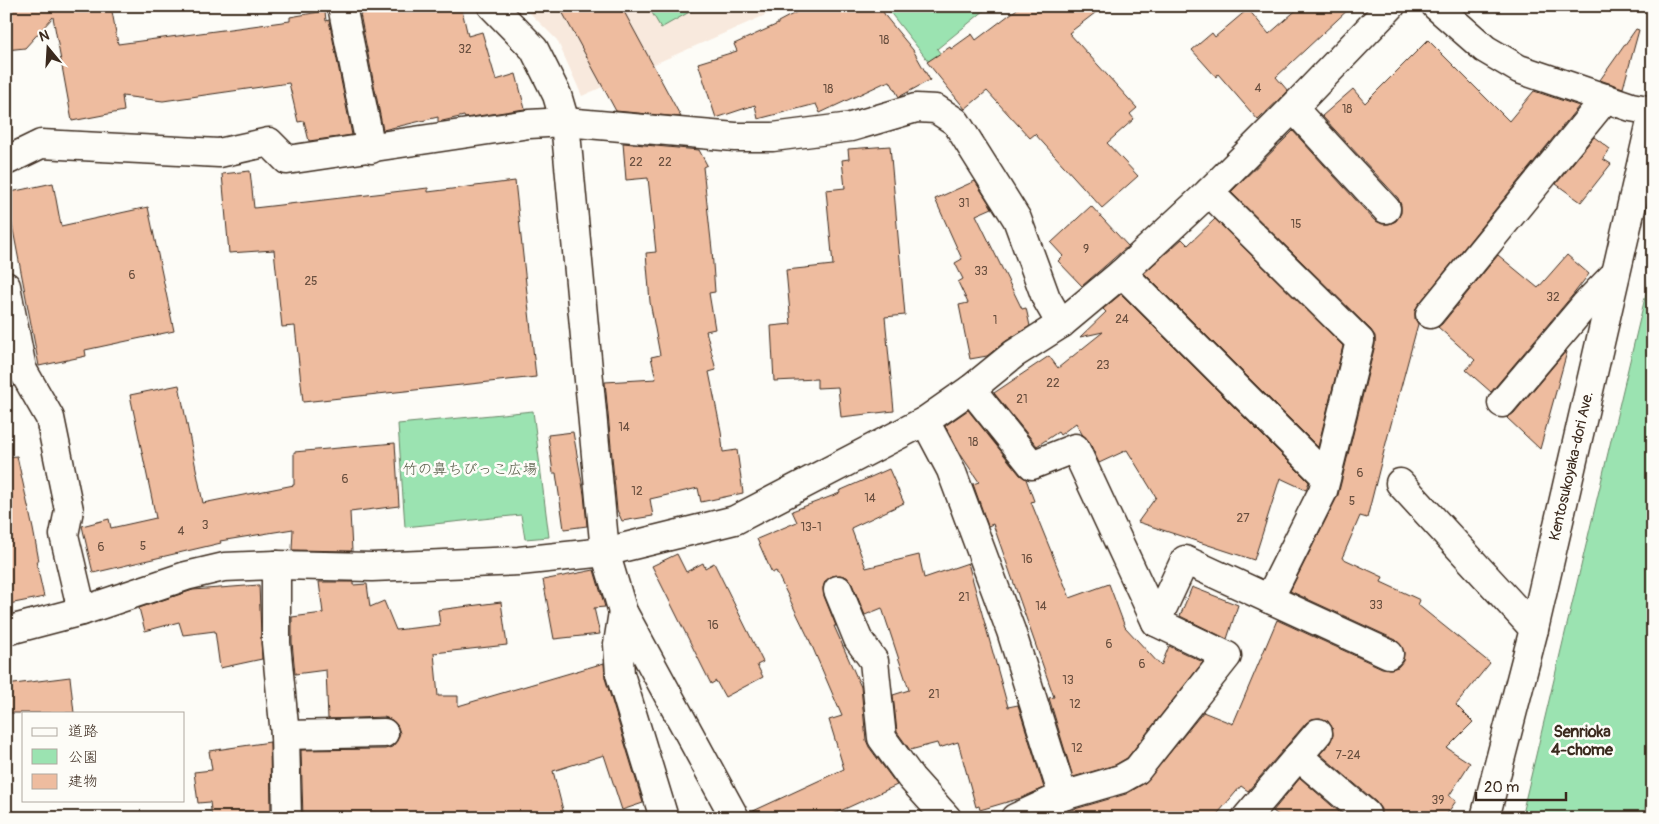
<svg xmlns="http://www.w3.org/2000/svg" width="1659" height="824" font-family="Pangolin,'Klee One',sans-serif">
	<style>
		.built { fill: #f8e9dd }
		.green { fill: #9be3b1; stroke: #6b8668 }
		.building { fill: #eebc9f; stroke: #3b2a1e }
		.lines { fill: none; stroke-linecap: round; stroke-linejoin: round }
		.minor-casing { stroke: #3b2a1e; stroke-width: 31 }
		.tertiary-casing { stroke: #3b2a1e; stroke-width: 31 }
		.minor { stroke: #fdfcf7; stroke-width: 28 }
		.tertiary { stroke: #fdfcf7; stroke-width: 28 }
		.labels { text-anchor: middle; stroke-width: 5; stroke-linejoin: round; paint-order: stroke }
		.number-label { font-size: 12px; fill: #684e3e }
		.street-label { font-size: 15px; fill: #3b2a1e; stroke: #fdfcf7 }
		.park-label { font-size: 15px; fill: #535843; stroke: #fdfcf7 }
		.neighbourhood-label { font-size: 16px; font-weight: bold; fill: #3b2a1e; stroke: #fdfcf7 }
	</style>
	<rect width="100%" height="100%" fill="#fdfcf7"/>
	<filter id="ink" filterUnits="userSpaceOnUse"><feTurbulence type="fractalNoise" baseFrequency=".02" numOctaves="2"/><feDisplacementMap in="SourceGraphic" scale="10" xChannelSelector="R" yChannelSelector="G"/><feConvolveMatrix kernelMatrix="1 2 1 2 8 2 1 2 1" color-interpolation-filters="sRGB"/></filter>
	<g filter="url(#ink)">
		<polygon class="built" points="523,6 786,6 582,96 557,40"/>
		<g class="green">
			<polygon points="648,6 700,6 661,28"/>
			<polygon points="885,6 990,6 937,49 944,58 933,67"/>
			<polygon points="1653,264 1653,736 1644,818 1521,818"/>
			<polygon points="533,411 549,537 525,539 521,515 405,527 398,424"/>
		</g>
		<g class="building">
			<polygon points="6,6 111,6 118,44 290,21 290,17 325,11 326,21 329,20 352,135 309,141 304,121 298,122 289,83 163,101 122,96 124,111 72,121 53,17 25,48 6,50"/>
			<polygon points="371,6 461,6 468,36 482,32 496,80 516,74 525,109 465,118 464,116 438,122 438,117 383,130 360,14 373,11"/>
			<polygon points="559,6 621,6 681,117 616,111"/>
			<polygon points="808,6 880,6 886,17 913,50 930,80 899,97 890,81 884,83 820,113 816,104 758,119 755,105 716,118 698,63 737,51 734,44 778,24 778,22"/>
			<polygon points="1021,6 1104,6 1069,33 1137,108 1130,114 1134,119 1107,143 1138,176 1102,208 1035,134 1030,138 987,91 965,109 927,62 950,47 951,49 972,34 976,40"/>
			<polygon points="1301,6 1352,6 1276,77 1288,91 1258,120 1218,74 1216,77 1192,50 1212,33 1215,37 1248,9 1269,34"/>
			<polygon points="1636,29 1639,30 1623,88 1600,80"/>
			<polygon points="1428,40 1509,121 1534,91 1579,106 1418,305 1415,312 1415,319 1418,324 1387,439 1367,518 1360,516 1342,558 1383,577 1381,582 1420,600 1418,605 1490,663 1456,705 1473,722 1447,748 1470,763 1449,796 1456,801 1444,818 1381,818 1381,809 1376,802 1320,754 1330,743 1333,735 1332,727 1328,721 1320,718 1312,719 1306,723 1248,791 1241,786 1214,818 1057,818 1068,811 1126,794 1145,783 1204,711 1203,712 1233,724 1277,620 1382,668 1391,669 1398,667 1403,661 1404,652 1401,645 1396,640 1290,591 1338,495 1375,345 1375,336 1371,330 1231,192 1293,131 1374,220 1382,224 1389,224 1396,221 1401,213 1401,205 1398,198 1322,116 1353,89 1365,103"/>
			<polygon points="1594,137 1610,149 1603,159 1611,164 1581,202 1556,184"/>
			<polygon points="623,143 699,150 707,165 703,167 712,250 715,292 709,293 715,329 706,331 716,370 709,372 721,431 723,452 737,450 743,493 701,502 698,488 650,499 653,516 622,521 617,510 605,382 656,379 651,357 660,355 650,302 646,253 656,252 648,178 626,180"/>
			<polygon points="890,146 905,315 885,317 894,411 841,417 838,387 817,388 817,379 774,381 771,326 791,324 786,270 833,265 826,190 845,188 842,160 849,159 848,149"/>
			<polygon points="250,171 254,208 428,188 428,192 515,181 536,377 303,402 295,326 282,327 274,250 229,253 222,174"/>
			<polygon points="975,181 992,208 976,215 1022,309 1026,308 1030,326 1006,341 987,356 970,359 959,305 968,303 958,282 963,279 955,263 962,259 935,199"/>
			<polygon points="53,183 61,226 148,207 174,331 85,350 86,356 39,366 6,193"/>
			<polygon points="1091,206 1128,246 1082,286 1058,261 1063,256 1051,243"/>
			<polygon points="1215,219 1343,346 1318,447 1144,273 1182,239 1188,245"/>
			<polygon points="1498,255 1538,288 1567,255 1589,274 1572,296 1491,392 1466,370 1475,360 1438,327 1442,324"/>
			<polygon points="1121,294 1309,482 1306,490 1280,478 1254,560 1138,522 1156,497 1127,450 1099,463 1089,441 1082,434 1076,423 1060,435 1058,432 1037,446 994,393 1049,356 1058,368 1103,332 1080,337 1106,312 1103,309"/>
			<polygon points="1566,351 1567,352 1540,449 1507,418 1514,413"/>
			<polygon points="179,385 203,503 294,485 294,452 395,443 399,506 350,512 352,551 292,550 293,529 220,541 221,543 93,573 82,526 109,519 111,528 156,518 130,395"/>
			<polygon points="968,410 1020,475 1026,479 1034,501 1031,502 1070,598 1109,584 1125,627 1161,666 1169,646 1203,662 1127,758 1115,765 1073,777 1049,698 1054,697 993,524 988,526 973,484 979,482 959,452 945,426"/>
			<polygon points="573,432 584,494 587,526 564,529 556,473 553,473 548,435"/>
			<polygon points="17,456 33,529 39,561 36,561 44,597 9,604 6,590 6,457"/>
			<polygon points="889,469 904,503 851,528 866,568 919,555 924,578 968,563 1008,707 1018,705 1044,788 1021,798 980,810 979,806 976,807 958,742 939,748 937,743 910,750 897,732 893,695 909,690 882,608 865,615 852,584 847,577 840,575 832,576 825,581 823,588 824,596 836,626 834,626 861,687 866,740 869,747 897,785 825,818 751,818 749,813 844,769 829,720 842,716 809,639 776,571 772,573 757,539 797,522 792,511 840,493 839,491"/>
			<polygon points="677,554 686,572 703,563 705,568 714,563 763,662 757,665 763,677 725,697 716,681 711,684 652,566"/>
			<polygon points="594,570 605,607 594,608 600,634 554,639 543,580"/>
			<polygon points="319,582 353,582 353,585 367,584 370,607 384,601 396,630 440,625 438,610 501,602 507,645 434,653 438,696 458,696 458,706 604,663 605,678 643,803 622,810 604,755 553,771 565,818 303,818 301,750 385,749 392,747 397,741 400,733 397,725 392,720 384,717 328,719 326,670 295,674 292,642 292,617 323,613"/>
			<polygon points="259,585 262,659 220,668 215,631 183,635 179,622 145,631 139,608 193,590"/>
			<polygon points="1192,587 1238,605 1227,639 1180,616"/>
			<polygon points="70,677 74,713 6,713 6,685"/>
			<polygon points="270,742 271,818 212,818 210,802 198,803 194,772 212,770 209,751"/>
			<polygon points="1300,778 1346,818 1282,818 1273,811"/>
		</g>
		<g class="lines">
			<defs>
				<g id="minor">
					<polyline points="342,6 371,149"/>
					<polyline points="492,6 534,49 557,95 565,122 605,552 623,612 735,818"/>
					<polyline points="1436,6 1485,49 1519,69 1631,107 1653,111"/>
					<polyline points="1293,108 1386,209"/>
					<polyline points="6,161 41,144 219,153 269,142 287,160 529,124 565,122 735,137 773,137 851,127 916,108 936,109 956,122 1017,219 1046,298 1061,324"/>
					<polyline points="1209,192 1360,341 1323,491 1269,599"/>
					<polyline points="1122,273 1326,477"/>
					<polyline points="6,286 22,369 50,418 69,510 64,535 82,611"/>
					<polyline points="1430,314 1606,98"/>
					<polyline points="971,389 1032,465 1075,448 1156,622 1227,656 1137,770 1121,779 1063,796 1015,818"/>
					<polyline points="1502,403 1585,305 1615,274"/>
					<polyline points="925,421 951,470 1011,631 1063,796"/>
					<polyline points="1400,483 1534,629"/>
					<polyline points="276,565 276,643 285,735 287,818"/>
					<polyline points="838,590 858,639 874,661 882,738 911,778 947,818"/>
					<polyline points="623,612 618,644 620,674 664,818"/>
					<polyline points="1156,622 1185,560 1389,654"/>
					<polyline points="6,631 82,611 186,576 224,567 276,565 372,567 519,561 605,552 735,520 925,421 971,389 1014,354 1061,324 1122,273 1209,192 1293,108 1391,6"/>
					<polyline points="285,735 384,733"/>
					<polyline points="1298,756 1366,814"/>
					<polyline points="1246,818 1318,733"/>
				</g>
				<polyline id="tertiary" points="1485,818 1534,629 1653,113"/>
			</defs>
			<use href="#minor" class="minor-casing"/>
			<use href="#tertiary" class="tertiary-casing"/>
			<use href="#minor" class="minor"/>
			<use href="#tertiary" class="tertiary"/>
		</g>
	</g>
	<g class="labels">
		<g class="number-label">
			<text x="884" y="44">18</text>
			<text x="465" y="53">32</text>
			<text x="1258" y="92">4</text>
			<text x="828" y="93">18</text>
			<text x="1347" y="113">18</text>
			<text x="636" y="166">22</text>
			<text x="665" y="166">22</text>
			<text x="964" y="207">31</text>
			<text x="1296" y="228">15</text>
			<text x="1086" y="253">9</text>
			<text x="981" y="275">33</text>
			<text x="132" y="279">6</text>
			<text x="311" y="285">25</text>
			<text x="1553" y="301">32</text>
			<text x="1122" y="323">24</text>
			<text x="995" y="324">1</text>
			<text x="1103" y="369">23</text>
			<text x="1053" y="387">22</text>
			<text x="1022" y="403">21</text>
			<text x="624" y="431">14</text>
			<text x="973" y="446">18</text>
			<text x="1360" y="477">6</text>
			<text x="345" y="483">6</text>
			<text x="637" y="495">12</text>
			<text x="870" y="502">14</text>
			<text x="1352" y="505">5</text>
			<text x="1243" y="522">27</text>
			<text x="205" y="529">3</text>
			<text x="811" y="531">13-1</text>
			<text x="181" y="535">4</text>
			<text x="143" y="550">5</text>
			<text x="101" y="551">6</text>
			<text x="1027" y="563">16</text>
			<text x="964" y="601">21</text>
			<text x="1376" y="609">33</text>
			<text x="1041" y="610">14</text>
			<text x="713" y="629">16</text>
			<text x="1109" y="648">6</text>
			<text x="1142" y="668">6</text>
			<text x="1068" y="684">13</text>
			<text x="934" y="698">21</text>
			<text x="1075" y="708">12</text>
			<text x="1077" y="752">12</text>
			<text x="1348" y="759">7-24</text>
			<text x="1438" y="804">39</text>
		</g>
		<g class="street-label">
			<text transform="translate(1571 466) rotate(-77)" y="5">Kentosukoyaka-dori Ave.</text>
		</g>
		<g class="park-label">
			<text x="470" y="474">竹の鼻ちびっこ広場</text>
		</g>
		<g class="neighbourhood-label">
			<text x="1582" y="737">Senrioka<tspan x="1582" dy="18">4-chome</tspan></text>
		</g>
	</g>
	<rect width="1659" height="824" fill="none" stroke="#fdfcf7" stroke-width="25"/>
	<rect x="12" y="12" width="1634" height="799" fill="none" stroke="#3b2a1e" stroke-width="2" filter="url(#ink)"/>
	<rect x="22" y="712" width="162" height="90" fill="#fdfcf7" stroke="#afa8a0"/>
	<rect x="32" y="728" width="25" height="8" fill="#fdfcf7" stroke="#afa8a0"/>
	<text x="68" y="736" font-size="15" fill="#3b2a1e">道路</text>
	<rect x="32" y="749" width="25" height="15" fill="#9be3b1" stroke="#afa8a0"/>
	<text x="68" y="762" font-size="15" fill="#3b2a1e">公園</text>
	<rect x="32" y="774" width="25" height="15" fill="#eebc9f" stroke="#afa8a0"/>
	<text x="68" y="786" font-size="15" fill="#3b2a1e">建物</text>
	<g transform="translate(48 48) rotate(342)" stroke="#fdfcf7" stroke-width="4" paint-order="stroke">
	<path d="M0-4L9 19L0 12L-9 19Z" fill="#3b2a1e"/>
	<text y="-8" font-size="14" font-weight="bold" text-anchor="middle" fill="#3b2a1e">N</text>
	</g>
	<path d="M1476 792v8h90v-8" fill="none" stroke="#3b2a1e" stroke-width="2.5"/>
	<text x="1484" y="792" font-size="15" fill="#3b2a1e" stroke="#fdfcf7" stroke-width="4" paint-order="stroke">20 m</text>
</svg>
